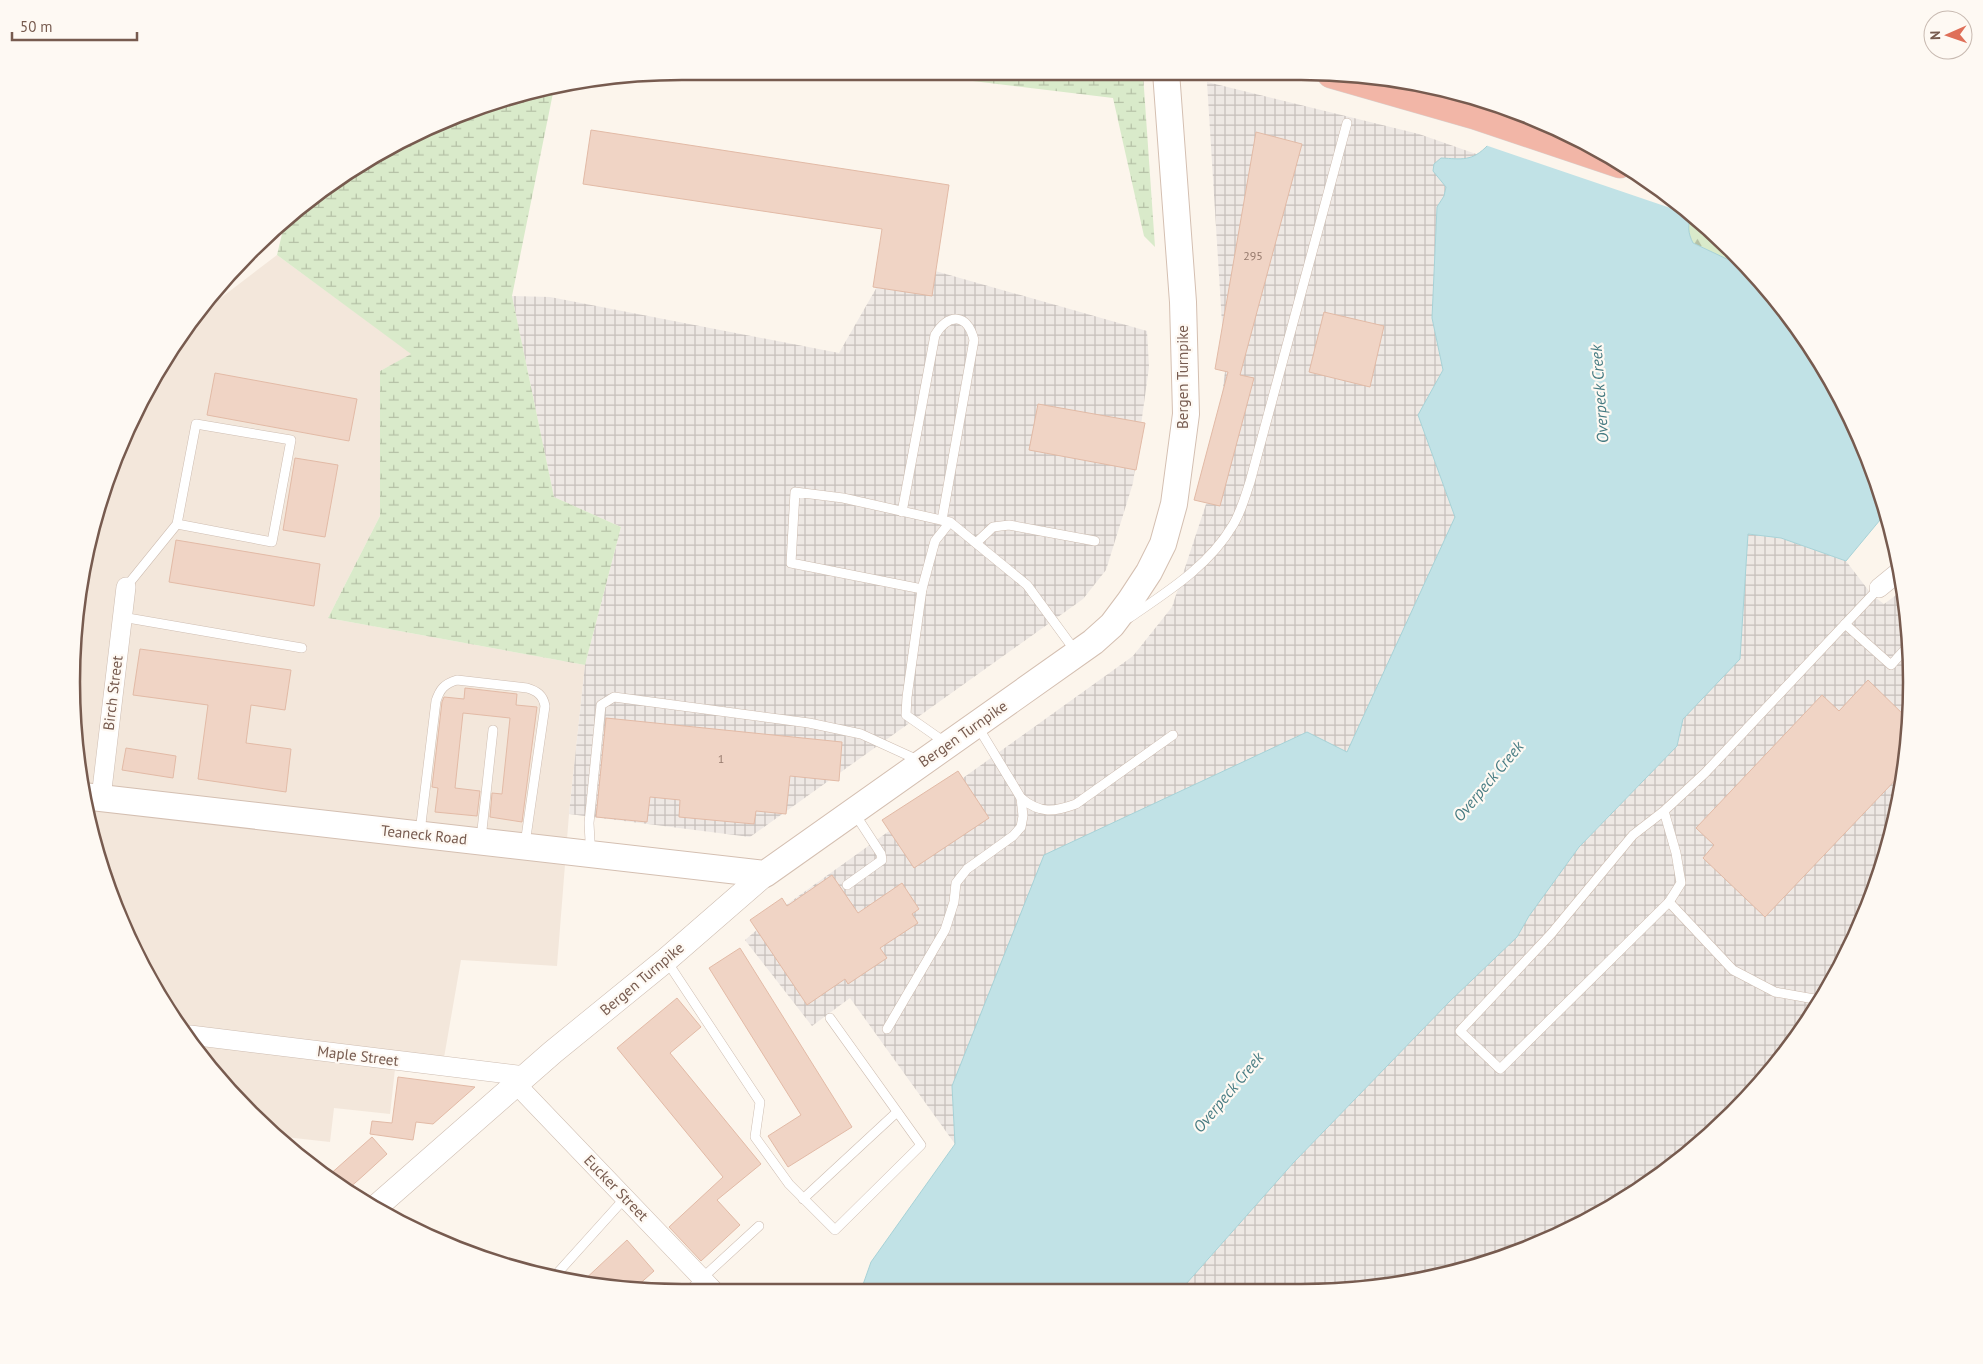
<svg xmlns="http://www.w3.org/2000/svg" width="1983" height="1364" font-family="'PT Sans',sans-serif">
	<style>
		.residential { fill: #f3e7db }
		.industrial { fill: url(#industrial-grid) }
		.forest { fill: url(#forest-firs) }
		.wetland { fill: url(#wetland-marsh) }
		.water { fill: #c1e2e6; stroke: #a7d2d7 }
		.pier { fill: #fcf5ec }
		.building { fill: #f0d4c5; stroke: #e2baa6 }
		.lines { fill: none; stroke-linecap: round; stroke-linejoin: round }
		.service-casing { stroke: #cebdb1; stroke-width: 10 }
		.minor-casing { stroke: #cebdb1; stroke-width: 20 }
		.tertiary-casing { stroke: #cebdb1; stroke-width: 25 }
		.secondary-casing { stroke: #d4bfb1; stroke-width: 28 }
		.motorway-casing { stroke: #d9d1ce; stroke-width: 29 }
		.service { stroke: #fff; stroke-width: 9 }
		.minor { stroke: #fff; stroke-width: 19 }
		.tertiary { stroke: #fff; stroke-width: 24 }
		.secondary { stroke: #fff; stroke-width: 26 }
		.motorway { stroke: #f2b6a7; stroke-width: 28 }
		.labels { text-anchor: middle; stroke-width: 4.5; stroke-linejoin: round; paint-order: stroke }
		.number-label { font-size: 12px; fill: #95796c }
		.street-label { font-size: 15px; fill: #775b4f; stroke: #fef9f3 }
		.water-label { font-size: 16px; font-style: italic; fill: #467b82; stroke: #fef9f3 }
		.rim { fill: none; stroke: #775b4f; stroke-width: 2.5 }
	</style>
	<defs>
		<pattern id="industrial-grid" width="8" height="8" patternUnits="userSpaceOnUse" patternTransform="scale(1.25)"><rect width="8" height="8" fill="#eee8e4"/><path d="M0 4h8M4 0v8" fill="none" stroke="#c6bfbb"/></pattern>
		<pattern id="forest-firs" width="22" height="20" patternUnits="userSpaceOnUse" patternTransform="scale(1.25)"><rect width="22" height="20" fill="#d9eaca"/><path d="M5 1l3.5 6h-7zM16 11l3.5 6h-7z" fill="#b5c1a6"/></pattern>
		<pattern id="wetland-marsh" width="20" height="14" patternUnits="userSpaceOnUse" patternTransform="scale(1.25)"><rect width="20" height="14" fill="#d9eaca"/><path d="M1 5h8M5 5V1M11 12h8M15 12V8" fill="none" stroke="#b5c1a6"/></pattern>
	</defs>
	<rect width="100%" height="100%" fill="#fcf5ec"/>
	<polygon class="residential" points="277,255 412,354 380,371 380,516 328,618 585,665 569,814 557,966 461,960 441,1075 395,1069 390,1114 334,1108 330,1142 276,1136 250,1114 153,987 118,915 83,801 73,642 92,524 93,522 102,518 103,491 118,449 192,320"/>
	<g class="industrial">
		<polygon points="1207,82 1419,134 1479,155 1465,159 1441,158 1446,187 1444,196 1437,207 1432,318 1443,370 1418,415 1455,517 1347,752 952,1086 955,1144 850,998 812,1026 745,940 786,905 1133,656 1172,607 1208,498 1225,372"/>
		<polygon points="893,259 1147,331 1149,367 1133,483 1106,570 1083,599 750,837 569,814 585,665 621,527 554,497 512,296 550,297 839,353"/>
		<polygon points="1748,534 1781,538 1846,561 1872,595 1884,604 1903,590 1912,682 1900,801 1865,915 1809,1021 1733,1114 1641,1190 1535,1246 1420,1281 1301,1293 1178,1293 1294,1162 1450,1001 1517,937 1529,916 1579,847 1677,746 1683,719 1740,659"/>
	</g>
	<path class="forest" d="M1691,216L1696,218L1733,250L1748,269L1693,243C1688,234 1687,226 1691,216Z"/>
	<g class="wetland">
		<polygon points="1135,72 1143,74 1155,247 1144,236 1113,98 915,74"/>
		<polygon points="554,88 512,296 554,497 621,527 585,665 328,618 380,516 380,371 411,354 277,255 285,221 342,174 486,104"/>
		<polygon points="103,491 102,518 93,522"/>
	</g>
	<path class="water" d="M1488,145L1673,197L1692,214C1687,225 1688,233 1693,243L1748,269L1809,342L1865,448L1885,514L1846,561L1781,538L1748,534L1740,659L1683,719L1677,746L1579,847L1529,916L1517,937L1450,1001L1294,1162L1178,1293H860L871,1262L955,1144L952,1086L1044,855L1307,732L1347,752L1455,517L1418,415L1443,370L1432,318L1437,207L1444,196L1446,187L1433,171L1434,164L1441,158C1462,159 1472,162 1488,145Z"/>
	<polygon class="pier" points="1496,109 1571,134 1673,197 1694,216 1485,145"/>
	<g class="building">
		<polygon points="591,130 949,185 932,296 873,287 882,229 583,184"/>
		<polygon points="1256,132 1302,144 1240,375 1254,378 1220,506 1194,500 1228,372 1215,369"/>
		<polygon points="1324,312 1384,326 1370,387 1309,372"/>
		<polygon points="215,373 357,399 349,441 207,415"/>
		<polygon points="1038,404 1145,423 1136,470 1029,450"/>
		<polygon points="295,458 338,465 325,537 283,530"/>
		<polygon points="176,540 320,564 314,606 169,582"/>
		<polygon points="140,649 291,670 285,710 251,705 246,743 291,749 286,792 198,779 208,705 133,695"/>
		<polygon points="1868,680 1908,719 1903,772 1765,917 1703,858 1714,845 1696,828 1822,695 1839,711"/>
		<polygon points="465,688 517,694 516,705 537,707 522,822 490,817 492,793 502,794 510,718 463,713 455,788 480,791 477,816 435,812 438,788 432,787 442,702 444,697 464,699"/>
		<polygon points="606,718 842,742 839,781 790,776 786,814 756,811 754,824 679,817 680,800 650,797 647,822 596,817"/>
		<polygon points="126,748 176,756 173,778 122,770"/>
		<polygon points="958,771 989,818 914,868 882,820"/>
		<polygon points="832,875 858,913 902,883 919,909 912,914 918,923 880,948 887,958 848,984 845,979 807,1005 750,920 782,898 787,906"/>
		<polygon points="740,948 852,1127 788,1167 768,1136 801,1115 709,968"/>
		<polygon points="677,998 701,1027 670,1053 761,1164 717,1200 740,1225 701,1261 669,1227 723,1177 617,1048"/>
		<polygon points="398,1077 475,1087 433,1124 416,1122 413,1140 370,1134 372,1121 392,1123"/>
		<polygon points="372,1137 387,1154 364,1175 347,1190 327,1177"/>
		<polygon points="627,1240 654,1271 635,1288 581,1283"/>
	</g>
	<g class="lines">
		<defs>
			<g id="service">
				<path d="M902,512L935,335C949,313 967,313 974,340L942,520"/>
				<polyline points="950,522 935,541 922,589 791,563 795,492 843,498 950,522 1027,585 1076,652"/>
				<polyline points="976,543 993,527 1009,525 1095,541"/>
				<polyline points="126,587 177,524 196,424 291,440 272,542 177,524"/>
				<polyline points="922,589 907,697 906,715 946,743"/>
				<polyline points="122,617 302,648"/>
				<path d="M1129,618C1167,592 1209,566 1233,525C1241,512 1245,497 1250,482L1347,123"/>
				<polyline points="1845,624 1891,665 1908,646"/>
				<path d="M978,727L1021,798C1040,814 1054,812 1076,804L1173,735"/>
				<polyline points="1664,811 1676,853 1681,883 1669,902 1500,1069 1460,1031 1551,934 1633,835 1664,811 1705,773 1879,588"/>
				<path d="M420,832L436,701C440,689 444,684 457,680L527,688C537,691 543,695 545,706L525,844"/>
				<polyline points="481,839 493,730"/>
				<polyline points="588,853 590,841 589,823 601,705 614,697 809,723 861,734 918,760"/>
				<polyline points="847,885 882,860 881,854 855,814"/>
				<polyline points="1669,902 1733,970 1775,992 1820,1000"/>
				<polyline points="666,960 760,1102 755,1137 789,1184 835,1230 921,1145 830,1018"/>
				<polyline points="887,1029 945,930 954,902 956,883 967,869 1013,836 1021,827 1023,816 1021,798"/>
				<polyline points="803,1199 897,1112"/>
				<polyline points="553,1278 625,1198"/>
				<polyline points="686,1293 759,1226"/>
			</g>
			<g id="minor">
				<polyline points="1879,588 1901,570"/>
				<polyline points="101,798 126,587"/>
				<polyline points="190,1035 525,1076"/>
				<polyline points="516,1084 716,1293"/>
			</g>
			<polyline id="tertiary" points="376,1207 553,1052 666,960 765,874"/>
			<polyline id="secondary" points="83,796 765,874 1093,642 1112,625 1130,601 1149,572 1163,544 1174,504 1186,414 1183,302 1166,72"/>
			<polyline id="motorway" points="1331,74 1474,115 1620,164"/>
		</defs>
		<use href="#service" class="service-casing"/>
		<use href="#minor" class="minor-casing"/>
		<use href="#tertiary" class="tertiary-casing"/>
		<use href="#secondary" class="secondary-casing"/>
		<use href="#motorway" class="motorway-casing"/>
		<use href="#service" class="service"/>
		<use href="#minor" class="minor"/>
		<use href="#tertiary" class="tertiary"/>
		<use href="#secondary" class="secondary"/>
		<use href="#motorway" class="motorway"/>
	</g>
	<g class="labels">
		<g class="number-label">
			<text x="1253" y="260">295</text>
			<text x="721" y="763">1</text>
		</g>
		<g class="street-label">
			<text transform="translate(1183 377) rotate(-90)" y="5">Bergen Turnpike</text>
			<text transform="translate(113 693) rotate(-83)" y="5">Birch Street</text>
			<text transform="translate(963 734) rotate(-35)" y="5">Bergen Turnpike</text>
			<text transform="translate(424 835) rotate(6)" y="5">Teaneck Road</text>
			<text transform="translate(642 979) rotate(-40)" y="5">Bergen Turnpike</text>
			<text transform="translate(358 1056) rotate(7)" y="5">Maple Street</text>
			<text transform="translate(616 1188) rotate(46)" y="5">Eucker Street</text>
		</g>
		<g class="water-label">
			<text transform="translate(1599 394) rotate(-94)" y="6">Overpeck Creek</text>
			<text transform="translate(1488 781) rotate(-50)" y="6">Overpeck Creek</text>
			<text transform="translate(1228 1092) rotate(-50)" y="6">Overpeck Creek</text>
		</g>
	</g>
	<path d="M0 0H1983V1364H0ZM682 80H1301A602 602 0 0 1 1903 682V682A602 602 0 0 1 1301 1284H682A602 602 0 0 1 80 682V682A602 602 0 0 1 682 80Z" fill="#fef9f3" fill-rule="evenodd"/>
	<path class="rim" d="M682 80H1301A602 602 0 0 1 1903 682V682A602 602 0 0 1 1301 1284H682A602 602 0 0 1 80 682V682A602 602 0 0 1 682 80Z"/>
	<g transform="translate(1948 35) rotate(268)"><circle r="24" fill="#fef9f3" stroke="#c8bab1"/>
	<path d="M0-4L9 19L0 12L-9 19Z" fill="#df6f58"/>
	<text y="-8" font-size="14" font-weight="bold" text-anchor="middle" fill="#775b4f">N</text>
	</g>
	<path d="M12 32v8h125v-8" fill="none" stroke="#775b4f" stroke-width="2.5"/>
	<text x="20" y="32" font-size="15" fill="#775b4f" stroke="#fef9f3" stroke-width="4" paint-order="stroke">50 m</text>
</svg>
